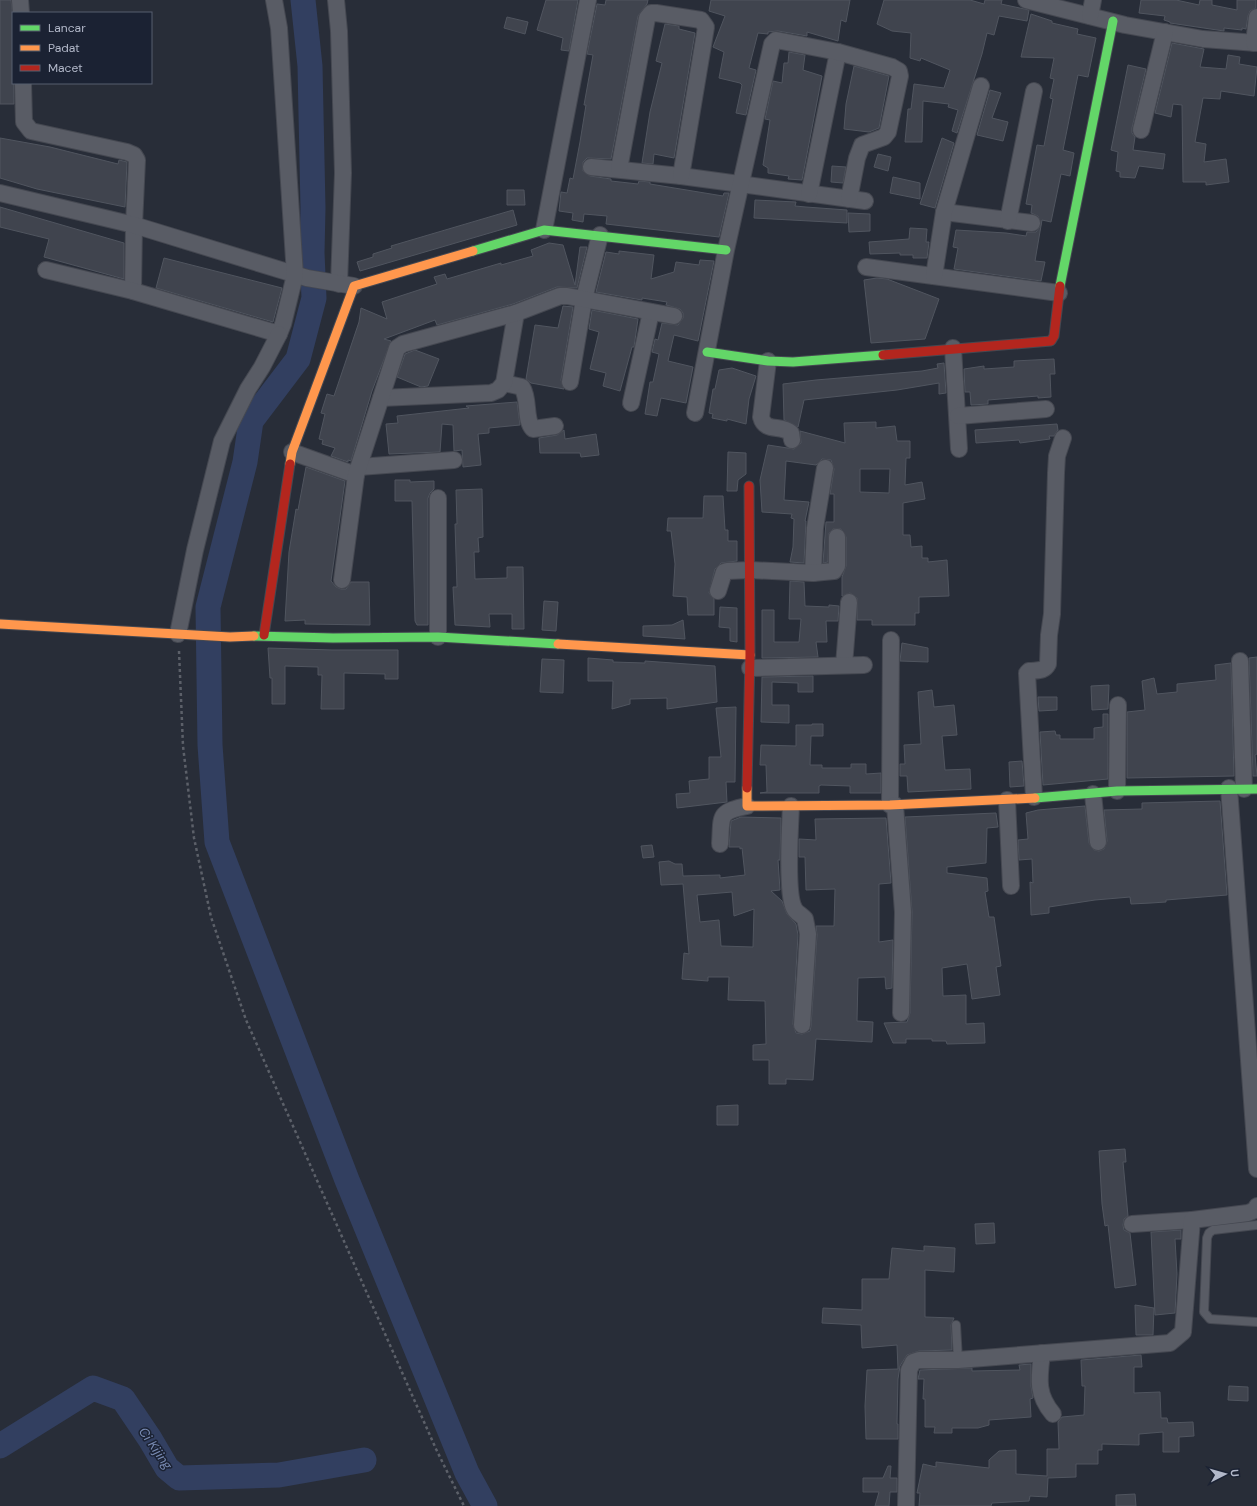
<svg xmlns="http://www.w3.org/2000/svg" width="1257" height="1506" font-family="'DM Sans',sans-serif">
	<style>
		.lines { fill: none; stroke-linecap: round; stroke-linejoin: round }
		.river { stroke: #323f60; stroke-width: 25 }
		.building { fill: #40444e; stroke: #50555f; fill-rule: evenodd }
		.lane-casing { stroke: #454851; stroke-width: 10 }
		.street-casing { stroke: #454851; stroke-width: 18 }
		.fast-casing { stroke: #454851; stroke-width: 11 }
		.slow-casing { stroke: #454851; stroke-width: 11 }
		.jam-casing { stroke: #454851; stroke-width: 11 }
		.path { stroke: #5c6069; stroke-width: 2.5; stroke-dasharray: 3 3; stroke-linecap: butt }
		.lane { stroke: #595c65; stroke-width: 8 }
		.street { stroke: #595c65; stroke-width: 16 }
		.fast { stroke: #63d668; stroke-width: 9 }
		.slow { stroke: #ff974d; stroke-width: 9 }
		.jam { stroke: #b3261e; stroke-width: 9 }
		.labels { text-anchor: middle; stroke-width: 3; stroke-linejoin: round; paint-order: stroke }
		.water-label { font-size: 13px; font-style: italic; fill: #788ab2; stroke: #1b2233 }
	</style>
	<rect width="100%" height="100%" fill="#282d38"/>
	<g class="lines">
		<g class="river">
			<polyline points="303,0 310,66 313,208 312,253 314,298 298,359 251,421 245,462 208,607 210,745 217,842 347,1180 467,1473 485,1506"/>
			<polyline points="0,1446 93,1388 123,1399 150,1439 167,1468 179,1478 279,1475 364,1460"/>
		</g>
	</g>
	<g class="building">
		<polygon points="0,0 11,0 13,18 14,104 0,104"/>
		<polygon points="546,0 578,0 569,51 561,50 563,38 537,30"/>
		<polygon points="606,0 648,0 647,4 638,16 611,159 587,158 583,162 583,171 590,176 611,179 611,181 638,184 639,181 650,182 650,184 723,196 724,193 729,193 719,237 606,224 607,216 584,214 583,222 572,220 573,213 559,211 561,192 567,193 570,178 573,179 580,142 586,105 584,105 593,55 587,54 597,4 605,5"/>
		<polygon points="711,0 850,0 846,22 841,20 838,41 807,32 807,36 778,31 768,32 768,34 758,33 749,68 756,70 746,115 736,113 742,85 740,83 719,78 724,52 713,47 725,16 709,11"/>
		<polygon points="884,0 970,0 984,4 985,0 1002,0 1001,4 1029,10 1027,21 999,16 994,35 987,33 982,54 957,133 952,131 958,110 948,107 949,104 923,101 922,142 905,142 908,109 911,109 914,84 944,88 950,70 921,58 920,61 910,58 911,33 892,31 877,24"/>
		<polygon points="1141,0 1176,0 1199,5 1200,0 1212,0 1212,5 1237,10 1237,0 1256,0 1256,8 1250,11 1248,16 1246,29 1242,28 1242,30 1224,28 1224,31 1170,23 1170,22 1164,20 1165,16 1139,13"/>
		<polygon points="1031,14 1052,21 1052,23 1078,29 1077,34 1096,38 1088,77 1078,75 1063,150 1074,153 1070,176 1061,174 1051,222 1042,220 1035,261 1045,262 1041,281 954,269 958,248 953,247 956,230 1006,233 1026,236 1027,232 1036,232 1041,225 1038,216 1031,213 1032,205 1026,204 1037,145 1044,146 1050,114 1053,99 1050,98 1054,79 1050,78 1054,58 1021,57"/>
		<polygon points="507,17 528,22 525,34 504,28"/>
		<polygon points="665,24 679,26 679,29 695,33 674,158 654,154 653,164 642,163 650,112 662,63 656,61"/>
		<polygon points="1172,43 1204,49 1200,67 1226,69 1228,55 1240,57 1239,64 1257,67 1254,96 1221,91 1220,99 1203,98 1195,142 1206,144 1204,162 1226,159 1229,182 1206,185 1206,182 1183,182 1182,105 1173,104 1171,117 1155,113"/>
		<polygon points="789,52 805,55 803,70 822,76 802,180 788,179 789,176 768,173 768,168 763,165 770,120 765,119 773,81 782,83 784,63 788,63"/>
		<polygon points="1128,65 1146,69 1132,128 1132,133 1135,137 1133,150 1165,154 1163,169 1139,166 1135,178 1120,177 1120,172 1116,171 1118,152 1111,150"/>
		<polygon points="854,66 889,76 879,128 869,132 844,129 846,104"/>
		<polygon points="990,90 1001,93 992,118 1008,122 1003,141 977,135"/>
		<polygon points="0,138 50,147 118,164 119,160 127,162 125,207 37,189 0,178"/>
		<polygon points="942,138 954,143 935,208 920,204"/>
		<polygon points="878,154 891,157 888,171 874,167"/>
		<polygon points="832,166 846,167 843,183 831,182"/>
		<polygon points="893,177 920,183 920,199 890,193"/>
		<polygon points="507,190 524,190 525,205 507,205"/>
		<polygon points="755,200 796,202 795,206 806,207 847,210 847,223 754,218"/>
		<polygon points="0,207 124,243 124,279 44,257 49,239 0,227"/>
		<polygon points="513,210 517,225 360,271 357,262 373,257 373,254 392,248 391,246"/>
		<polygon points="848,213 870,214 870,231 849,232"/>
		<polygon points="910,228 927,229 926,242 929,242 927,258 913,258 913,255 900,255 900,253 870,254 869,242 909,239"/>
		<polygon points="549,243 563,245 575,285 580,247 587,247 577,288 557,287 513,304 437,325 435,320 384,339 391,341 372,391 351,461 348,460 348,462 331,456 335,448 322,444 323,440 319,439 325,414 321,413 327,394 334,396 359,322 361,308 387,319 382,302 437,284 434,277 445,274 447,279 501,263 501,265 533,256 531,250"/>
		<polygon points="619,251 654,255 651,279 674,272 676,262 699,265 700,260 714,261 698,341 674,335 668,361 693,367 686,403 661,398 657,416 645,414 650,382 653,382 659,354 652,352 655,339 658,340 662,323 678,325 683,318 683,313 680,309 666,305 667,302 642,298 642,300 596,292 606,252 619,254"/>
		<polygon points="164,258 282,288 273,322 156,288"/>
		<polygon points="877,278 887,279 939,299 925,339 871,343 864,280"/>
		<polygon points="563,306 573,307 561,380 564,389 531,383 526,379 535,325 558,328"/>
		<polygon points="592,310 638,319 634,347 632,347 620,391 603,386 606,373 590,369 599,332 589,329"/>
		<polygon points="415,350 439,359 428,386 421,387 397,377 405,354"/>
		<polygon points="1054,359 1055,374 1050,374 1051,397 1038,398 1038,396 988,400 988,404 971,405 970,392 965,392 964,369 984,366 984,369 1014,367 1014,361"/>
		<polygon points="944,363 946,393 939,394 939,383 897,390 804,400 798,427 784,420 783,384 816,380 922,371 938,368 937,364"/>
		<polygon points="732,368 756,376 749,399 746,424 727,419 727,421 712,418 713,414 709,413 713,389 715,389 719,370"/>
		<polygon points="517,402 520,425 489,428 489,433 478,434 481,465 463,467 462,450 454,451 453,425 442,424 440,452 389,454 386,424 398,423 397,416 469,408 466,406"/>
		<path d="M876,422V428L895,426L897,441H910V458H906L905,485L922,482L925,499L903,503V535H910L911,547L922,546V558H928V562L947,560L949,596L919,597V613H915V625H872V620H857V598L850,593L842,596V577L846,566V537L841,529H833L829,533L828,562L823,563L826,522H834V494H830L834,469L831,460L822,459L816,465L786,461L784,500L809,502L805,521H806L804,563L790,562L793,547L794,519L791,518L792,514L762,512L760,480L768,445L794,449L801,443L800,431L845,443L844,423ZM860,469H890L889,493L860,492Z"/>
		<polygon points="1057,424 1058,430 1054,436 1049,436 1050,439 1020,443 1019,440 976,443 975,430"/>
		<polygon points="564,430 565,439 596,434 599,455 581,457 580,453 540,453 539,438 557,435"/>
		<polygon points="728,452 746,453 746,474 738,480 737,491 727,491"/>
		<polygon points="306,467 345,481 331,581 336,587 341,589 346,589 351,582 369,582 370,625 305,624 305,620 285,621 289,552 296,509 298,510"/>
		<polygon points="395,480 410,480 410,482 434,481 434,489 430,493 428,498 428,625 417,625 415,621 412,501 395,501"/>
		<polygon points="482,489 483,537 478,538 479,552 474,552 475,579 507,578 507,567 523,567 524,629 512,629 512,614 489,614 490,627 455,625 453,587 457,587 455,524 457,524 456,490"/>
		<polygon points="704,496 723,496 725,530 728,530 728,541 737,541 737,561 721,563 715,569 709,593 714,599 714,615 688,615 687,597 673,596 675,564 671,531 667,531 668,518 703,518"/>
		<polygon points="790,581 804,582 805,606 829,607 829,605 839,606 838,621 826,621 827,642 816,642 818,657 762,658 762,610 774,610 774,642 799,642 801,619 789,619"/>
		<polygon points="544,601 558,602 556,631 542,630"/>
		<polygon points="720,607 737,608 737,642 730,641 730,628 719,627"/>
		<polygon points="683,620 685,639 643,636 643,626 672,625"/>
		<polygon points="902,643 928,648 928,662 900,661"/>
		<polygon points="268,648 332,650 398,650 398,679 385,679 385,674 344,673 344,709 321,709 322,675 318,675 318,667 285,666 285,704 272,704 272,678 270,678"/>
		<polygon points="1257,657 1257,754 1255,755 1257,776 1253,776 1249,658"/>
		<polygon points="588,658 613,660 613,662 645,663 645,661 715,666 717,702 667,709 667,698 630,699 630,704 612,709 613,681 588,681"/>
		<polygon points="542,659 564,660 563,693 540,692"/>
		<polygon points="1231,663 1234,776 1127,778 1127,712 1145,710 1142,681 1154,678 1157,694 1177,692 1177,684 1216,680 1215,665"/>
		<polygon points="813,676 813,692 798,692 798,683 772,682 772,705 789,705 789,723 761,722 762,677"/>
		<polygon points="1109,685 1108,709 1092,710 1091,686"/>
		<polygon points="932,690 934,707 954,705 957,735 942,736 945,770 970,769 971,789 908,792 907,776 900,776 900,764 905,764 904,745 921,744 918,692"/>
		<polygon points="1038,697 1057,697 1057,710 1039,711"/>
		<polygon points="736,707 735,782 726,782 727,802 677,808 676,794 690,793 689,781 709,779 709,757 721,757 716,708"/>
		<polygon points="1103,714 1108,714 1108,779 1043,785 1040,732 1055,731 1056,735 1060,735 1060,739 1094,739 1094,728 1103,727"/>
		<polygon points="812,724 823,724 823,736 811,736 810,765 822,765 822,768 851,768 851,764 866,764 866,774 881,773 881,793 850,793 850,786 821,785 819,786 819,793 760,793 767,792 766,765 760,765 761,745 796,746 796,725 812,725"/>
		<polygon points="1022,761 1024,786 1010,787 1009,762"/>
		<polygon points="1220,801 1227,895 1166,900 1166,902 1151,903 1131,904 1130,897 1095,900 1049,907 1049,913 1031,915 1030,882 1033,883 1032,859 1019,860 1018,840 1028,839 1026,813 1038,810 1085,806 1089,843 1094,850 1099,851 1104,849 1107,841 1104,810 1142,809 1142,803"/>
		<polygon points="996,813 998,827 987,828 986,863 947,867 947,873 987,878 988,891 985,892 989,917 994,917 1001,966 996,967 1000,995 972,999 967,964 942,968 943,996 966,995 966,1024 984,1023 985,1043 947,1044 946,1041 932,1041 932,1039 906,1039 906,1043 893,1043 884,1023 907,1022 910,1013 912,912 905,817"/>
		<path d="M741,817L781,818L780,860H778L780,890L771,891L782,901L787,914L796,924L798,935L793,1024L796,1033L802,1034L810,1031L811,1026L817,935L816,926H834L835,889L806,890L805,857H799V839L816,840L815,819L886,818L891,883L879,884V942L893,940L892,988L886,989L885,977L858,978L857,1021L873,1022L872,1042L816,1039L813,1080L786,1079V1084H769V1060H753V1045L766,1044L765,1001L728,1000L729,977H708V981L682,979L684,953L689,954L683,884L661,885L659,862L669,861L675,864H682L683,876L720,875V878L745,875L742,848L740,849V847H729L731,821ZM732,892L734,916L754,909L753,947L721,946L719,920L700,922L697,895Z"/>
		<polygon points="652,845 654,857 643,858 641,846"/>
		<polygon points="738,1105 738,1125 717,1125 717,1106"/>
		<polygon points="1125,1149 1126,1162 1123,1162 1128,1216 1124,1219 1123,1225 1124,1230 1130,1233 1136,1285 1115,1288 1108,1225 1105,1226 1102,1204 1099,1151"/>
		<polygon points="994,1223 995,1243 976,1244 975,1224"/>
		<polygon points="1181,1230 1181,1239 1175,1239 1177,1274 1175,1313 1155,1315 1151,1232"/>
		<polygon points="924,1246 955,1248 954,1272 925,1270 925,1317 954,1318 951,1325 952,1350 919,1351 907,1355 900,1366 898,1379 897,1424 898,1424 898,1439 866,1439 865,1406 867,1370 898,1369 897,1345 862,1348 861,1325 822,1323 823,1308 862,1310 862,1279 889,1279 892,1248 924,1251"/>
		<polygon points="1135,1305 1154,1308 1153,1335 1136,1335"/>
		<polygon points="1141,1355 1142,1367 1134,1367 1134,1393 1160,1392 1161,1418 1167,1418 1168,1423 1193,1422 1194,1436 1179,1437 1179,1452 1163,1452 1163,1432 1139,1434 1139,1445 1102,1444 1102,1450 1098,1450 1098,1464 1076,1464 1076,1477 1048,1478 1047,1497 1030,1496 1029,1501 992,1503 991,1506 919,1506 920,1493 917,1493 923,1464 936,1467 936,1462 989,1468 989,1460 999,1451 1016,1450 1016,1474 1047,1476 1047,1449 1059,1449 1058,1422 1062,1417 1084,1415 1085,1386 1082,1386 1081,1360"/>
		<polygon points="1031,1364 1031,1386 1033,1398 1030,1399 1031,1417 989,1420 989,1425 978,1428 952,1428 952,1433 934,1433 935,1427 925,1427 925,1399 923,1399 924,1379 918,1379 920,1370 972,1368 972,1371 1020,1370 1019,1365"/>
		<polygon points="1229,1386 1248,1387 1248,1401 1228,1400"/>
		<polygon points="888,1466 891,1466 890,1478 897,1478 897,1492 890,1492 889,1506 875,1506 879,1492 863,1492 863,1478 883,1478"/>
		<polygon points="1135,1494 1136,1506 1116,1506 1116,1495"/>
	</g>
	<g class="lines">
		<defs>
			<g id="lane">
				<polyline points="1257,1225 1213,1230 1209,1233 1207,1238 1204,1312 1210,1319 1257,1322"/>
				<polyline points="956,1325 958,1360"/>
			</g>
			<g id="street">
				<polyline points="20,0 21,13"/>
				<polyline points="336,0 339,31 343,173 339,284"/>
				<polyline points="1026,0 1125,25 1203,39 1257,43"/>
				<polyline points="1090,16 1093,0"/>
				<polyline points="1254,43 1257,17"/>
				<polyline points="23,83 24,122 31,131 127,152 134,155 137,160 134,225 133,291"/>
				<polyline points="1141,130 1165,32"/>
				<polyline points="591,167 681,176 865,201"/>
				<polyline points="619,169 647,18 651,13 656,13 701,20 706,27 681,176"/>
				<polyline points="0,193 134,225 307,278 354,286"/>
				<polyline points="809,194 838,52"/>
				<polyline points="944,212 1032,223"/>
				<polyline points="1008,221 1034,91"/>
				<polyline points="544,230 588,0"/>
				<polyline points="866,267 1059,293"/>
				<polyline points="46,270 133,291 279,334 283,324 295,275 279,28 274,0"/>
				<polyline points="934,276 944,212 981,86"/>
				<polyline points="953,348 959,449"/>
				<path d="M768,361L761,417C765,433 781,424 791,433L792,440"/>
				<polyline points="570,382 584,299 600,235"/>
				<path d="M504,383L522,387C530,400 524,419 533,429L555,426"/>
				<polyline points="381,398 491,393 498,390 504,383 516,313"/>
				<polyline points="631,403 651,312"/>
				<polyline points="695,413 726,250 772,44 776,40 838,52 892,67 899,71 900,76 888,132 884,137 862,145 857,158 849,199"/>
				<polyline points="958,416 1046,409"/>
				<polyline points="292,452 356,475"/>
				<polyline points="359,467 454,460"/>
				<polyline points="813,573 815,528 825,468"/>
				<polyline points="342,580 356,475 397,348 403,344 516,313 560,296 567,296 674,316"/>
				<polyline points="718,591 724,572 727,571 750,570 813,573 834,571 837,566 837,537"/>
				<polyline points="178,634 195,550 222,441 248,389 262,367 279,334"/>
				<polyline points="438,637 438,498"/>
				<polyline points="1240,661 1244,789"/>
				<polyline points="844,665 849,602"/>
				<polyline points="750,668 864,665"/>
				<polyline points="1229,788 1257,1169"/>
				<polyline points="1117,791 1118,705"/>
				<polyline points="1093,794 1098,842"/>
				<path d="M1034,797L1027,673L1029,671C1037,670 1044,672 1048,664L1049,635L1052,614L1056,473L1057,456L1063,438"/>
				<polyline points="1007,800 1011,886"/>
				<polyline points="890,805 891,640"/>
				<polyline points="895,805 903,912 901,1013"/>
				<path d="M791,806C790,826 786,893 794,908C796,913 802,915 805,919L808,934L802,1025"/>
				<path d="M720,844C722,816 717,812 747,806"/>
				<polyline points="1132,1224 1192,1220"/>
				<path d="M1042,1353C1039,1378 1036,1394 1053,1414"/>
				<polyline points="906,1506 909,1370 913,1362 919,1360 958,1360 1170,1343 1183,1332 1192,1220 1248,1213 1255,1210 1257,1206"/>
			</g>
			<g id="fast">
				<polyline points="473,251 544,230 726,250"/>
				<polyline points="1060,286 1113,21"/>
				<polyline points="707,352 768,361 793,362 883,355"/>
				<polyline points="254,636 333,638 438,637 558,644"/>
				<polyline points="1035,798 1117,791 1257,789"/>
			</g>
			<g id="slow">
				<polyline points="290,464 292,452 354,286 473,251"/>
				<polyline points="0,624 230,637 254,636"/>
				<polyline points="558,644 750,655"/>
				<polyline points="747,788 747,806 890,805 1035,798"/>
			</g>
			<g id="jam">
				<polyline points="883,355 1051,341 1054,336 1060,286"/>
				<polyline points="264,635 290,464"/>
				<polyline points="747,788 750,655 749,486"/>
			</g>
		</defs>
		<use href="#lane" class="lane-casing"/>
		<use href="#street" class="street-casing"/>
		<use href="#fast" class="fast-casing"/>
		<use href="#slow" class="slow-casing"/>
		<use href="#jam" class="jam-casing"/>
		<polyline class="path" points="179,651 183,746 194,838 211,917 246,1020 436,1449 464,1506"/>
		<use href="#lane" class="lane"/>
		<use href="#street" class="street"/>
		<use href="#fast" class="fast"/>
		<use href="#slow" class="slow"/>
		<use href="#jam" class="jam"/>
	</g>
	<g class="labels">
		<g class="water-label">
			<text transform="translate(156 1448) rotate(55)" y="5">Ci Kijing</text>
		</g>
	</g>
	<rect x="12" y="12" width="140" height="72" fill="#1b2233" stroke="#575e6f"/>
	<rect x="20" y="25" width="20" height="6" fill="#63d668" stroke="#575e6f"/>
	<text x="48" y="32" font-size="12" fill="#b2b8c9">Lancar</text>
	<rect x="20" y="45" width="20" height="6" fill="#ff974d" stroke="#575e6f"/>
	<text x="48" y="52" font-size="12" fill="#b2b8c9">Padat</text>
	<rect x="20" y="65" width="20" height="6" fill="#b3261e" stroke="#575e6f"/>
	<text x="48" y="72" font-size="12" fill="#b2b8c9">Macet</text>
	<g transform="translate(1225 1474) rotate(84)" stroke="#1b2233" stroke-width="3" paint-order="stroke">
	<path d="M0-3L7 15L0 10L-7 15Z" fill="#b2b8c9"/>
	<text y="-6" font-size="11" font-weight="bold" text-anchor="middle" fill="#b2b8c9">U</text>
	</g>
</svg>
